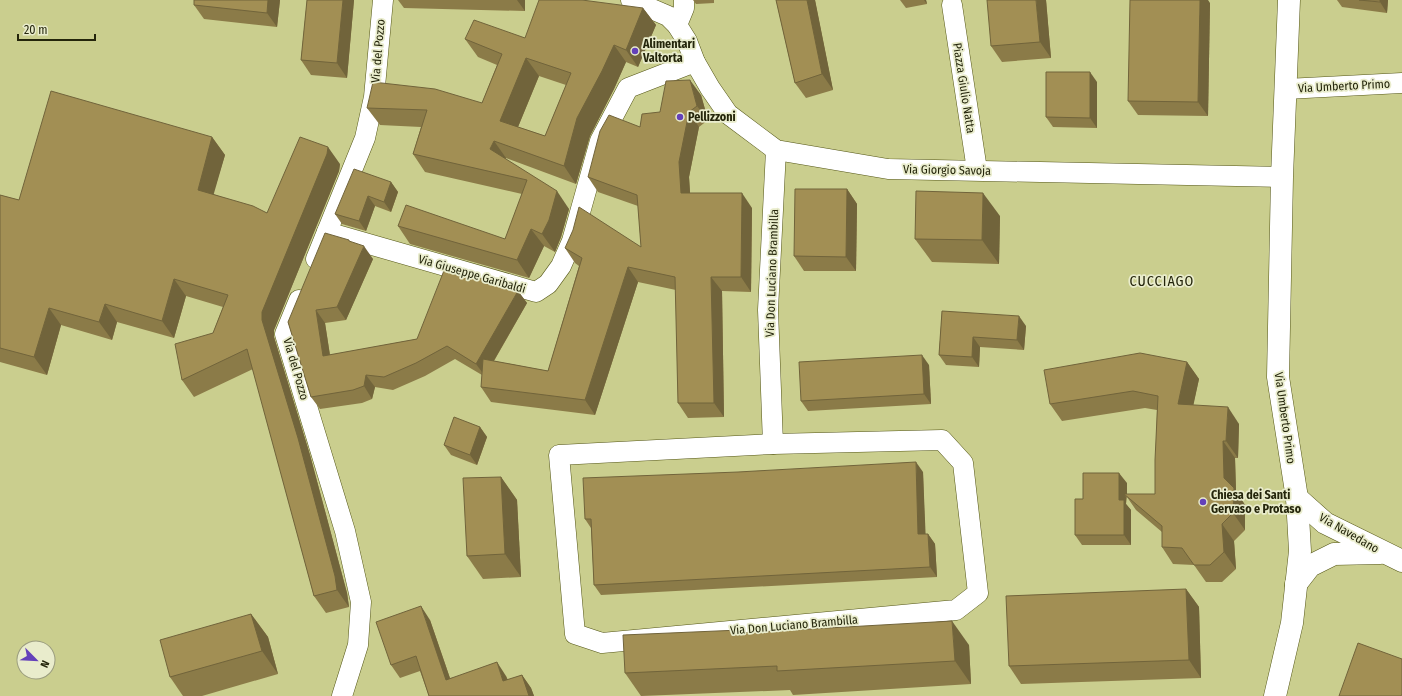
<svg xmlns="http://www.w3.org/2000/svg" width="1402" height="696" font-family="'Fira Sans Condensed',sans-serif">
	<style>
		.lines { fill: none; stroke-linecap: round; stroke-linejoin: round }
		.minor-casing { stroke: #545616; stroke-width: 21 }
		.tertiary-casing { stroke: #545616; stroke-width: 23 }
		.secondary-casing { stroke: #545616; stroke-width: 23 }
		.minor { stroke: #fff; stroke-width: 20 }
		.tertiary { stroke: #fff; stroke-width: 22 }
		.secondary { stroke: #fff; stroke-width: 22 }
		.wall { fill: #8b7b48; fill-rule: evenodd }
		.shaded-wall { fill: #71643b }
		.building { fill: #a28f54; stroke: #71643b; fill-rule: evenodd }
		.poi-dot { fill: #6441ba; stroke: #e9eccc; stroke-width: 1.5 }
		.labels { text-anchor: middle; stroke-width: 3.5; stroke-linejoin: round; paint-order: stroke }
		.poi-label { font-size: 12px; font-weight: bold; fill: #24250b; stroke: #e9eccc; text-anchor: start }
		.street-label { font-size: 12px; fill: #24250b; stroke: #e9eccc }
		.quarter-label { font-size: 14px; letter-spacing: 1px; fill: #24250b; stroke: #e9eccc }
	</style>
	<rect width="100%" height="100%" fill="#cace8e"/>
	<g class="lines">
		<defs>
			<g id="minor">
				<polyline points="631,0 668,16 677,25 687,41 695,62 710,88 728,114 776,150 888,169 1282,177"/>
				<polyline points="952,5 977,170"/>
				<polyline points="677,25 684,8 684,0"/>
				<polyline points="1286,89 1402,83"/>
				<polyline points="327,232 536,292 548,284 561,266 572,241 600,141 628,88 695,62"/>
				<polyline points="316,259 365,138 374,97 383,0"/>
				<polyline points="299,300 285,334 345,531 361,602 358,645 342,696"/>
				<polygon points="942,440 963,463 978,593 956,610 602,643 575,634 559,455 773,444"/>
				<polyline points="773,444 768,310 776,150"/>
			</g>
			<g id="tertiary">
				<polyline points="1297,498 1325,523 1402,561"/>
				<polyline points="1296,584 1310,566 1334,554 1380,553"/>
			</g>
			<polyline id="secondary" points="1275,696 1292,623 1300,551 1297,498 1278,377 1282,177 1289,0"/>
		</defs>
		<use href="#minor" class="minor-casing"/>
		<use href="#tertiary" class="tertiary-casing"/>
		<use href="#secondary" class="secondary-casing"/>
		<use href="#minor" class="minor"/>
		<use href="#tertiary" class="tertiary"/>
		<use href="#secondary" class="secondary"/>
	</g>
	<g class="wall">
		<polygon points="194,0 280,0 277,27 204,19 194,5"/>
		<polygon points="307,0 354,0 347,78 311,75 301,60"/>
		<polygon points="398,0 525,0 525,11 404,8"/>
		<polygon points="693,0 714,0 714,3 696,4"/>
		<polygon points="776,0 815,0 833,90 806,98 795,83"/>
		<polygon points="900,0 926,0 927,4 906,8"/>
		<polygon points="1046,0 1051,58 1002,62 991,46"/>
		<polygon points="1337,0 1388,0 1387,13 1342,7"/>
		<polygon points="1210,3 1208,116 1138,115 1128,101"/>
		<path d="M643,8L656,25L638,67L626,62L614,89L590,136L576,184L506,158V159L569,209L561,237L555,252L544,246L529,278L410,244L398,226L505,239L522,194L425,172L413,154L421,127L380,125L367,108L482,103L497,65L478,57L465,39L525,38ZM539,76L566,85L545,136L518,127Z"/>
		<polygon points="1097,82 1097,128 1053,127 1046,117"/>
		<polygon points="701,95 708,120 699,127 689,177 690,193 752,208 751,292 722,291 724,417 688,418 678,403 676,290 638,282 595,415 491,402 481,387 482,375 455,359 425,376 393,390 375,387 372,399 362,403 320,409 311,397 288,322 350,242 373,259 346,320 325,323 330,355 417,339 518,291 527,303 494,361 548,371 579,266 575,263 565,248 641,247 638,206 598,192 588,177 640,127 660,112"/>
		<polygon points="212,137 225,155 213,194 267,213 340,164 339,171 274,330 274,337 310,455 347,593 349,607 326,613 314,596 253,369 194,397 182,380 213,333 223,307 186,296 174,338 117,322 112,340 61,325 47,375 0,362 0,195 19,200"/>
		<polygon points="391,182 398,192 391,212 375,206 366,231 342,224 335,214"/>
		<polygon points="847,189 857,204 856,271 804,271 794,256"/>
		<polygon points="1000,216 999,264 932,262 915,239"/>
		<polygon points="942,311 1026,326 1024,350 980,347 979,367 946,365 939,355"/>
		<polygon points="1187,362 1199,379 1193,405 1239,424 1238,458 1235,458 1236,491 1245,505 1245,530 1234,541 1236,569 1222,582 1206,582 1194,565 1173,564 1162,547 1162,532 1136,510 1127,497 1126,504 1131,510 1131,545 1082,545 1075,535 1083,499 1127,483 1127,494 1155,494 1157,410 1145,408 1062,421 1050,404"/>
		<polygon points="929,365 931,404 808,411 801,401"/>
		<polygon points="480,427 487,437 477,465 451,455 444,445"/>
		<polygon points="923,472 925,534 928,534 935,544 937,577 601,595 594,585 591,528 585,519"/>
		<polygon points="501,477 517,500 521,577 483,579 467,556"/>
		<polygon points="1186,589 1199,607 1201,678 1021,684 1009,666"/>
		<polygon points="251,614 268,637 278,674 202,696 183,696 170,677"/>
		<polygon points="430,620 450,678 506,676 508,680 522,675 531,688 534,696 429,696 420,671 400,678 391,665"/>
		<polygon points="740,630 742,633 969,645 971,684 793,695 790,690 641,696 625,673"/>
	</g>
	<g class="shaded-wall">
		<polygon points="268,0 280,0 277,27 267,13"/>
		<polygon points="343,0 354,0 347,78 337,63"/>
		<polygon points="517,0 525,0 525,11"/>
		<polygon points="807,0 815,0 833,90 822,74"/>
		<polygon points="924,0 926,0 927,4"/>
		<polygon points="1036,0 1046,0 1051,58 1040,42"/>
		<polygon points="1200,0 1208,0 1210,3 1208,116 1198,102"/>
		<polygon points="1380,0 1388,0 1387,13 1380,2"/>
		<polygon points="643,8 656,25 638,67 626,50"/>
		<polygon points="614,45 626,62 614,89 590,136 576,184 564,166 577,118"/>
		<polygon points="526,58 539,76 513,139 500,121"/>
		<polygon points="1090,72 1097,82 1097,128 1090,118"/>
		<polygon points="690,80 701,95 708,120 697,106"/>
		<polygon points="689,112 699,127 689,177 691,207 681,193 679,162"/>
		<polygon points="212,137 225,155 210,207 198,190"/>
		<polygon points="494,141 506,158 502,166 490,149"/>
		<polygon points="328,147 340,164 339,171 274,330 274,337 310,455 347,593 349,607 337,590 262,320 262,312"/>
		<polygon points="391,182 398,192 391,212 384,202"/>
		<polygon points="847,189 857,204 856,271 846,257"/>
		<polygon points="557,191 569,209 561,237 555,252 542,234"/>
		<polygon points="742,193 752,208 751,292 741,277"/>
		<polygon points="983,193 1000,216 999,264 982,240"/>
		<polygon points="368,196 375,206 366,231 359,221"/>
		<polygon points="531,229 544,246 529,278 517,260"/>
		<polygon points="364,246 373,259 346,320 337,307"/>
		<polygon points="628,267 638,282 595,415 585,400"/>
		<polygon points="711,277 722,291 724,417 714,403"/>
		<polygon points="174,279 186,296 174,338 162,321"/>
		<polygon points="518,291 527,303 485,376 476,364"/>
		<polygon points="105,304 117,322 112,340 99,322"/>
		<polygon points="49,308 61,325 47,375 34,357"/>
		<polygon points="316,310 325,323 332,369 323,356"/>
		<polygon points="1019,316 1026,326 1024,350 1017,340"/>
		<polygon points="973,337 980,347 979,367 972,357"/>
		<polygon points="922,355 929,365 931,404 924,394"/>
		<polygon points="1187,362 1199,379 1190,421 1178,404"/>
		<polygon points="366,375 375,387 372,399 364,386"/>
		<polygon points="1228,407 1239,424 1238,458 1226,441"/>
		<polygon points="480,427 487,437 477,465 470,455"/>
		<polygon points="1223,441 1235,458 1236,491 1245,505 1245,530 1233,513 1224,478"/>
		<polygon points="916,462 923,472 926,544 918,534"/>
		<polygon points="1119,473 1127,483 1127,496 1124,494 1126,497 1126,504 1131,510 1131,545 1124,535 1119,500"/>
		<polygon points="501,477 517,500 521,577 505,554"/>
		<polygon points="1222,524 1234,541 1236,569 1224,552"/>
		<polygon points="928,534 935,544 937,577 930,567"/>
		<polygon points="1186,589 1199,607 1201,678 1189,660"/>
		<polygon points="421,606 430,620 455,693 446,680"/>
		<polygon points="251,614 268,637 278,674 262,651"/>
		<polygon points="952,621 969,645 971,684 955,661"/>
		<polygon points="497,662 506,676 512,694 503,681"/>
		<polygon points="522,675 531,688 534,696 529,696"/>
	</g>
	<g class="building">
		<polygon points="194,0 268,0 267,13 194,5"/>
		<polygon points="307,0 343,0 337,63 301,60"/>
		<path d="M539,0H582L643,8L626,50L614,45L602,71L577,118L564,166L494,141L490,149L557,191L549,220L542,234L531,229L517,260L398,226L406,205L505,239L527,180L413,154L427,110L367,108L373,82L435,89L482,103L502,54L465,39L474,20L525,38ZM526,58L571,73L545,136L500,121Z"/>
		<polygon points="776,0 807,0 822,74 795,83"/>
		<polygon points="987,0 1036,0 1040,42 991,46"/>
		<polygon points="1130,0 1200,0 1198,102 1128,101"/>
		<polygon points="1359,0 1380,0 1380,2"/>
		<polygon points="1046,72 1090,72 1090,118 1046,117"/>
		<polygon points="690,80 697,106 689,112 679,162 681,193 742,193 741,277 711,277 714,403 678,403 675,277 628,267 585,400 481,387 483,359 548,371 582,258 565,248 573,230 579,207 641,247 637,195 588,177 600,131 609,115 640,127 642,114 660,112 666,81"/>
		<polygon points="51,91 212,137 198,190 253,206 267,213 300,137 328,147 327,154 262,312 262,320 298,438 335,576 337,590 314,596 247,349 182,380 175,344 213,333 228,295 174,279 162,321 105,304 99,322 49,308 34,357 0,348 0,195 19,200"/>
		<polygon points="354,169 391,182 384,202 368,196 359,221 335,214"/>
		<polygon points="795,189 847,189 846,257 794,256"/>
		<polygon points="916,191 983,193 982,240 915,239"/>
		<polygon points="325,233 349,240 349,241 364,246 337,307 316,310 323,356 417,339 445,268 512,287 518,291 476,364 447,346 416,363 384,377 366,375 364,386 353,390 311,397 288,322"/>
		<polygon points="942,311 1019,316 1017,340 973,337 972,357 939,355"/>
		<polygon points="1140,353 1187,362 1178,404 1228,407 1226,441 1223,441 1224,478 1234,488 1233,513 1222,524 1224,552 1210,565 1194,565 1182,548 1162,547 1162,526 1124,494 1155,494 1155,460 1158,396 1133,391 1050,404 1044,370"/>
		<polygon points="922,355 924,394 801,401 799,362"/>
		<polygon points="454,417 480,427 470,455 444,445"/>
		<polygon points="916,462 918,534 928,534 930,567 594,585 591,519 585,519 583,478 738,472"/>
		<polygon points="1083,473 1119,473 1119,500 1124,500 1124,535 1075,535 1075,499 1083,499"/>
		<polygon points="501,477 505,554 467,556 463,478"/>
		<polygon points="1186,589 1189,660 1009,666 1006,596"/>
		<polygon points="421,606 446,680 497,662 503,681 522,675 529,696 429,696 416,656 391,665 376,622"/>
		<polygon points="251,614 262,651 170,677 160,640"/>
		<polygon points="952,621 955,661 777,671 777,666 625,673 623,635 740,630 740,633"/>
		<polygon points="1358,643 1402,659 1402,694 1401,696 1339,696"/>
	</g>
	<g class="poi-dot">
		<circle cx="635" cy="51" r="4"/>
		<circle cx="680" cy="117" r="4"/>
		<circle cx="1203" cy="502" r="4"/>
	</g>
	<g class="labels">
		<g class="poi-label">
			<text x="643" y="48">Alimentari<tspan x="643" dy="14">Valtorta</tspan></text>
			<text x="688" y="121">Pellizzoni</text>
			<text x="1211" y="499">Chiesa dei Santi<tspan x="1211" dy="14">Gervaso e Protaso</tspan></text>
		</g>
		<g class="street-label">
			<text transform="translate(378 51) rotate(-85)" y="4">Via del Pozzo</text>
			<text transform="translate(1344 86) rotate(-3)" y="4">Via Umberto Primo</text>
			<text transform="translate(964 88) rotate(81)" y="4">Piazza Giulio Natta</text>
			<text transform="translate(947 170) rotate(1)" y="4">Via Giorgio Savoja</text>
			<text transform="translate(772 273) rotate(-88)" y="4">Via Don Luciano Brambilla</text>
			<text transform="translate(472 274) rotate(16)" y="4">Via Giuseppe Garibaldi</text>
			<text transform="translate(296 369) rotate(74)" y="4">Via del Pozzo</text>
			<text transform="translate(1285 418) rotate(82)" y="4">Via Umberto Primo</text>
			<text transform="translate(1349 533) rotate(30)" y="4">Via Navedano</text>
			<text transform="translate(794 625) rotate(-5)" y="4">Via Don Luciano Brambilla</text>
		</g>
		<g class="quarter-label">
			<text x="1162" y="286">CUCCIAGO</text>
		</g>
	</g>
	<g transform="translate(36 660) rotate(114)"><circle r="19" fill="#e9eccc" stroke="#9a9c7f"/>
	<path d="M0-3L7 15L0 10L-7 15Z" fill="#6441ba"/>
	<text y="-6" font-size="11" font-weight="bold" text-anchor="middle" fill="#24250b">N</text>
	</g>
	<path d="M18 34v6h77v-6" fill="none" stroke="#24250b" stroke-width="2"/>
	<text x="24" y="34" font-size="12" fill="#24250b" stroke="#e9eccc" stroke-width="3" paint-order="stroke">20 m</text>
</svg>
